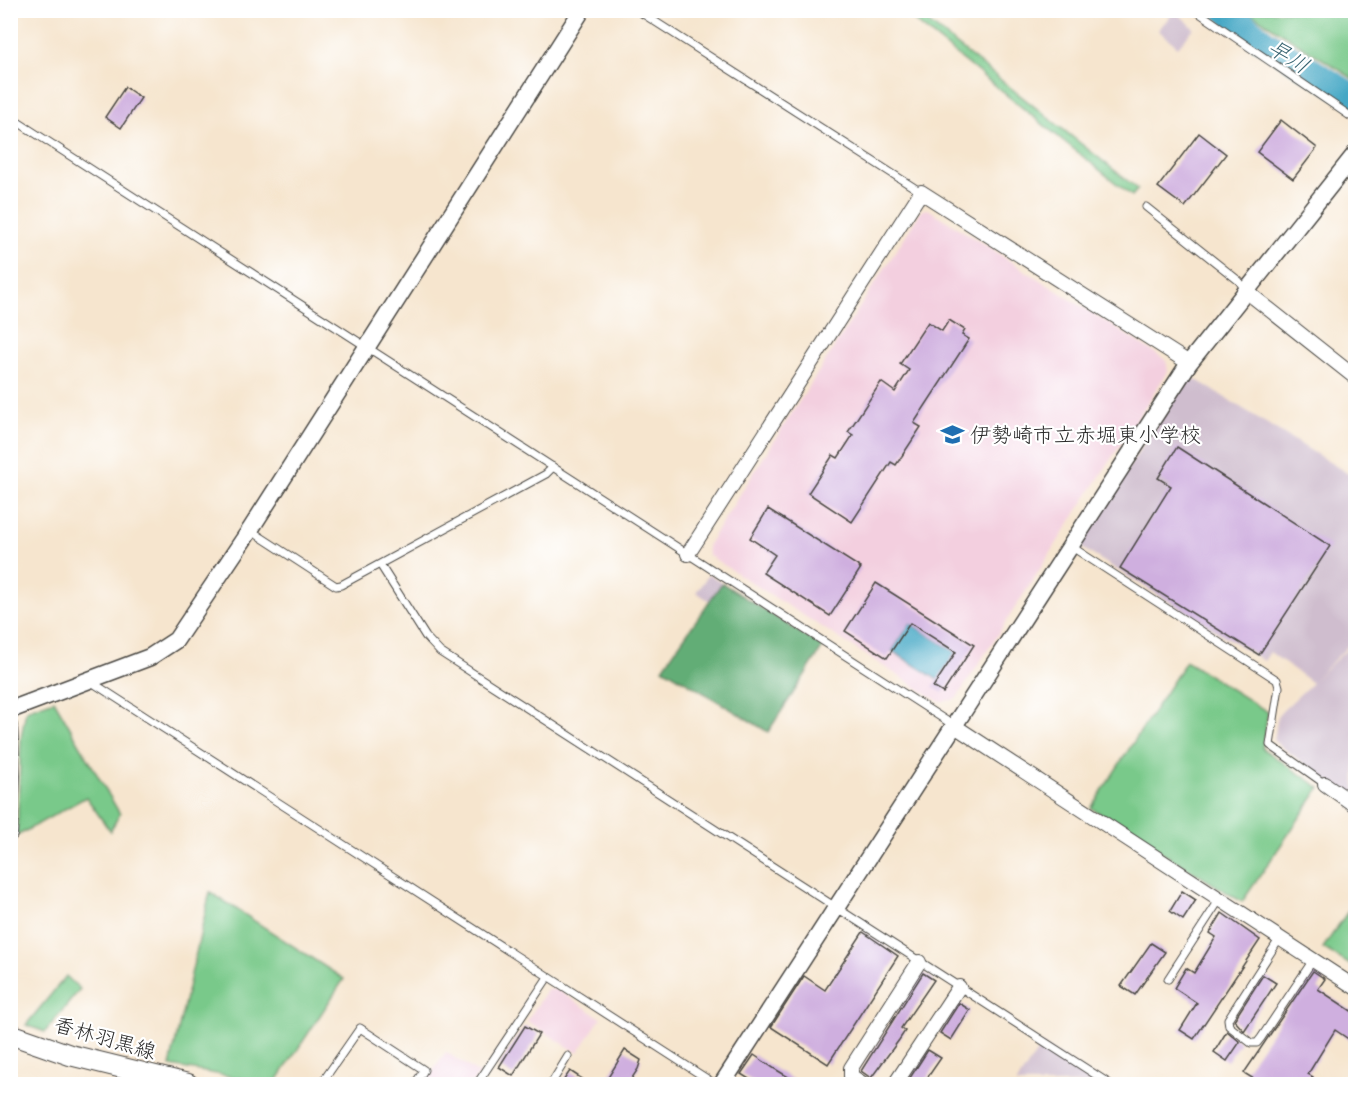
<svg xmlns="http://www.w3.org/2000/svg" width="1366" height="1095" font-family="'Indie Flower','Klee One',sans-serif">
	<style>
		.built { fill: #f3cfdf }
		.industrial { fill: #cfbdce }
		.green { fill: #79c98a; stroke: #527a5a; stroke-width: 1.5 }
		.forest { fill: #62ad76; stroke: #466c50; stroke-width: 1.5 }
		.water { fill: #45a7c5; stroke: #386978; stroke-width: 1.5 }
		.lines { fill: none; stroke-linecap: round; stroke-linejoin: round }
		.river { stroke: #45a7c5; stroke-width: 26 }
		.building { fill: #cfafdf }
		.service-casing { stroke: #494743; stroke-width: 9 }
		.minor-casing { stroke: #494743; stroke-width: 16 }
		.tertiary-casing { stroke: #494743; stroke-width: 19 }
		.secondary-casing { stroke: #494743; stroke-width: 22 }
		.service { stroke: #fff; stroke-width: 7 }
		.minor { stroke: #fff; stroke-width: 14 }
		.tertiary { stroke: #fff; stroke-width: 16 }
		.secondary { stroke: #fff; stroke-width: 20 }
		.labels { text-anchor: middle; stroke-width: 4.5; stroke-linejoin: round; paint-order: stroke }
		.poi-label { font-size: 21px; fill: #2b2b2b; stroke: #fff; text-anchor: start }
		.street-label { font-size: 21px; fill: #2b2b2b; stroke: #fff }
		.water-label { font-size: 22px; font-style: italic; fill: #376370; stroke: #fff }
	</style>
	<rect width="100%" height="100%" fill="#fff"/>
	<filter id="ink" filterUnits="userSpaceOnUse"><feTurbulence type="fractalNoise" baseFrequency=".0167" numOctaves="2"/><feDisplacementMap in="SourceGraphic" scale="12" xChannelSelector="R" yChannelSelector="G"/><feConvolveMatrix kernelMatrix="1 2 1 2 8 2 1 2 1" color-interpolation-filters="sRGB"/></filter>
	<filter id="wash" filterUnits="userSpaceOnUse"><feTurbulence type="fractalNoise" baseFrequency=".008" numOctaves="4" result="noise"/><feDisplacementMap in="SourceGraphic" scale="24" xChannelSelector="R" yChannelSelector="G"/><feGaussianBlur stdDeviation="1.35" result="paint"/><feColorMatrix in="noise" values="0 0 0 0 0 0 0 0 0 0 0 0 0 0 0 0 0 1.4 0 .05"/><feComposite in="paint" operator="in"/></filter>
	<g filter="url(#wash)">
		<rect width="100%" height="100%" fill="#f6e5ce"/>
		<g class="built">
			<polygon points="928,209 1166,360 1168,371 956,699 940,702 708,555 707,546 922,210"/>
			<polygon points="556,989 601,1018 578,1053 527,1021 547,990"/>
			<polygon points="446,1052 479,1074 472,1084 424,1084"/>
		</g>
		<g class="industrial">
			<polygon points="1175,11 1194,28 1178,47 1158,30"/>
			<polygon points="1195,379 1355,478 1355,639 1314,680 1355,642 1355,802 1274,741 1278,715 1312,683 1270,652 1264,661 1082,548 1082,539 1185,381"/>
			<polygon points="709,574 722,583 710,601 696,592"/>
			<polygon points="1042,1044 1104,1084 1016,1084"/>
		</g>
		<g class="green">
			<polygon points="902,11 914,11 1138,189 1132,196"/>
			<polygon points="1247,11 1355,11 1355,80"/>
			<polygon points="1186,661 1268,712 1262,748 1320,788 1242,902 1091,808"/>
			<polygon points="54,700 120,814 110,831 86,797 17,836 21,738 26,710"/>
			<polygon points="210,892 344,979 275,1084 170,1066"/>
			<polygon points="1355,901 1355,968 1323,948"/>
			<polygon points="66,976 80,989 45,1032 26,1025"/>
		</g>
		<polygon class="forest" points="722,583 823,647 768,732 663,668"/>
		<polygon class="water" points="910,623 956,652 938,680 892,651"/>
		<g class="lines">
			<polyline class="river" points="1225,10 1264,41 1356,98"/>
		</g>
		<g id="blocks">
			<g class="building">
				<polygon points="125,87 141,98 121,128 105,117"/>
				<polygon points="1281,120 1317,148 1293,179 1257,152"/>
				<polygon points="1199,133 1226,154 1185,207 1158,187"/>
				<polygon points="949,320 965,330 962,335 969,339 914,423 921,427 896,465 891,462 852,522 808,493 833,455 838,458 853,435 848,432 881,382 895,392 909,370 900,364 928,322 942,331"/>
				<polygon points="1177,447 1330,546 1259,655 1120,568 1171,486 1158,478"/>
				<polygon points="768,509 861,568 830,616 763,573 775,555 750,538"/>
				<polygon points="876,583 974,645 943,693 933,687 956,652 910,623 887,658 845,631"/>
				<polygon points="1182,891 1196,900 1183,920 1170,911"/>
				<polygon points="1222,913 1260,940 1194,1039 1180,1030 1197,1003 1174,988 1186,968 1194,973 1216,937 1210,933"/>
				<polygon points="863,932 898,956 828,1064 771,1027 804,976 825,990"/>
				<polygon points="1151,943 1165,952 1135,995 1121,986"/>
				<polygon points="1313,971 1325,979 1318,989 1356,1014 1356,1044 1335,1030 1308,1074 1313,1077 1308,1084 1262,1084 1244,1073"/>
				<polygon points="923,973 934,980 901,1028 905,1031 899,1040 871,1078 861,1071"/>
				<polygon points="1263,975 1276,983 1244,1031 1234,1020"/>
				<polygon points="959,1003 970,1010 951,1040 940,1033"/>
				<polygon points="525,1026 539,1034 513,1076 499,1067"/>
				<polygon points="1227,1031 1240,1042 1227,1061 1214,1052"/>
				<polygon points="625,1050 641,1060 638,1069 628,1084 604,1084"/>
				<polygon points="928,1050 941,1058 923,1084 906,1084"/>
				<polygon points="754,1055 775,1069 800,1084 757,1084 741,1074"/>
				<polygon points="570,1071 590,1084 561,1084"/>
			</g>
		</g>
	</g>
	<g filter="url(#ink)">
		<use href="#blocks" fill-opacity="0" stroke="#494743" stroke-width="1.5"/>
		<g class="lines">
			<defs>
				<g id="service">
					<polyline points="637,10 921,192"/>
					<polyline points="1195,10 1356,120"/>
					<polyline points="10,117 953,725"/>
					<polyline points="1146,207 1239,281 1246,291"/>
					<polyline points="250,530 336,586 341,585 546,474 553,467"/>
					<polyline points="1072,547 1277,680 1279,687 1270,745 1325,784"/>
					<polyline points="381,566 426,637 440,652 1110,1084"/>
					<polyline points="90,681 715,1084"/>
					<polyline points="1280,938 1228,1019 1229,1026 1251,1043 1257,1043 1261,1038 1313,960"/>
					<polyline points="1168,979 1220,899"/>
					<polyline points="321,1084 360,1028 424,1070 415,1084"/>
					<polyline points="477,1084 548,977"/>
					<polyline points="551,1084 568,1056"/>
				</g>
				<g id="minor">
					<polyline points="1246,291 1356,378"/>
					<polyline points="688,554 921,192 1189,363"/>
					<polyline points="10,725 13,776 10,834"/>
					<polyline points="953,725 1356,988"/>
					<polyline points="1325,784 1356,806"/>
					<polyline points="863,1084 851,1076 851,1068 919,962"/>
					<polyline points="895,1084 959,987"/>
				</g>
				<g id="tertiary">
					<polyline points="10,710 150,657 176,640 250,530 582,10"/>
					<polyline points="722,1084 1189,363 1356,153"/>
				</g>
				<polyline id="secondary" points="10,1034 70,1055 188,1084"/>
			</defs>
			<use href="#service" class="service-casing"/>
			<use href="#minor" class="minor-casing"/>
			<use href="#tertiary" class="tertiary-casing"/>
			<use href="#secondary" class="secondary-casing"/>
			<use href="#service" class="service"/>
			<use href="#minor" class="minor"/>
			<use href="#tertiary" class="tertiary"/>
			<use href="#secondary" class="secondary"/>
		</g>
	</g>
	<defs>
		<symbol id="school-bare" viewBox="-9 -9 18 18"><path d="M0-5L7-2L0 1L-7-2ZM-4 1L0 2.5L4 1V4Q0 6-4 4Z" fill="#1f6fb2" stroke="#fff" stroke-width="2.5" paint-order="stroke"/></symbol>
	</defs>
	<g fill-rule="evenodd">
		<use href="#school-bare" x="936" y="418" width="33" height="33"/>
	</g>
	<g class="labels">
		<g class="poi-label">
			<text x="970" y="442">伊勢崎市立赤堀東小学校</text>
		</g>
		<g class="street-label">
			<text transform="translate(105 1038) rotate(16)" y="7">香林羽黒線</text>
		</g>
		<g class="water-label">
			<text transform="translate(1289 56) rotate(32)" y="8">早川</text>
		</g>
	</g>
	<rect width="1366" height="1095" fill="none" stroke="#fff" stroke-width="36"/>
</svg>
